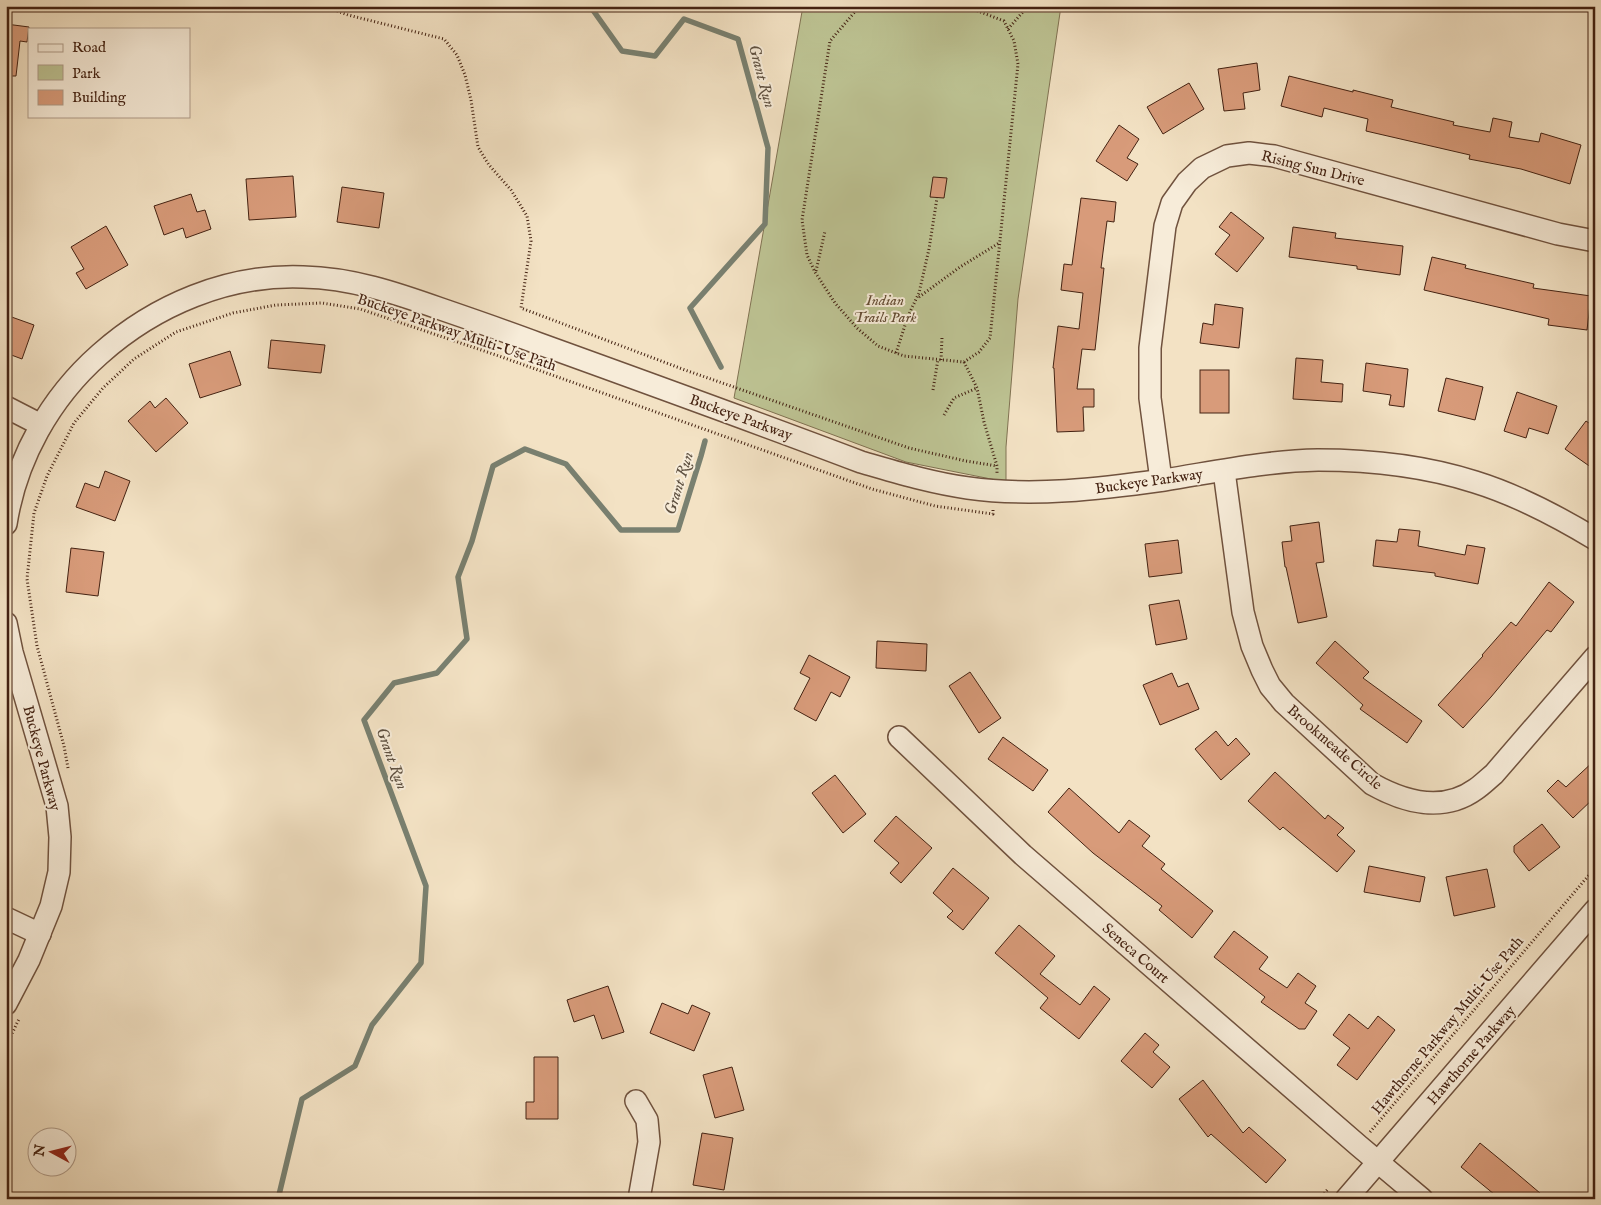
<svg xmlns="http://www.w3.org/2000/svg" width="1601" height="1205" font-family="'IM FELL English',serif">
	<style>
		.green { fill: #bdc393; stroke: #807252 }
		.lines { fill: none; stroke-linecap: round; stroke-linejoin: round }
		.stream { stroke: #798070; stroke-width: 5.5 }
		.building { fill: #d89b7a; stroke: #442212 }
		.minor-casing { stroke: #70523e; stroke-width: 24 }
		.path { stroke: #442212; stroke-width: 3; stroke-dasharray: 1 2.5; stroke-linecap: butt }
		.minor { stroke: #f7ecd9; stroke-width: 21 }
		.labels { text-anchor: middle; stroke-width: 4; stroke-linejoin: round; paint-order: stroke }
		.street-label { font-size: 15px; fill: #442212; stroke: #f7ecd9 }
		.park-label { font-size: 15px; font-style: italic; fill: #624a32; stroke: #f7ecd9 }
		.water-label { font-size: 16px; font-style: italic; fill: #5f5141; stroke: #f7ecd9 }
	</style>
	<rect width="100%" height="100%" fill="#f3e2c4"/>
	<filter id="stains"><feTurbulence type="fractalNoise" baseFrequency=".004" numOctaves="4"/><feColorMatrix values="0 0 0 0 .2 0 0 0 0 .09 0 0 0 0 .02 0 0 0 .5 -.17"/></filter>
	<radialGradient id="worn" r=".72"><stop offset=".6" stop-color="#630" stop-opacity="0"/><stop offset="1" stop-color="#630" stop-opacity=".3"/></radialGradient>
	<polygon class="green" points="803,6 1061,6 1018,299 1006,447 1006,482 906,462 734,398"/>
	<g class="lines">
		<g class="stream">
			<polyline points="590,6 622,51 655,56 684,19 738,39 768,148 765,224 690,308 721,367"/>
			<polyline points="278,1199 302,1099 355,1066 372,1025 421,963 426,886 364,720 394,683 437,673 467,639 458,577 472,541 493,466 525,449 566,464 621,530 678,530 701,456 705,441"/>
		</g>
	</g>
	<g class="building">
		<polygon points="6,24 29,27 27,42 20,41 16,76 6,76"/>
		<polygon points="1257,63 1260,90 1243,93 1245,109 1224,111 1218,69"/>
		<polygon points="1289,76 1353,92 1353,90 1393,100 1391,107 1454,122 1453,125 1490,132 1493,118 1512,122 1509,137 1539,142 1541,133 1581,145 1570,184 1521,169 1469,159 1470,155 1366,131 1368,119 1324,108 1322,117 1281,106"/>
		<polygon points="1189,83 1204,109 1163,134 1147,107"/>
		<polygon points="1119,125 1139,139 1127,158 1138,164 1127,181 1096,161"/>
		<polygon points="293,176 296,217 249,220 246,179"/>
		<polygon points="933,177 947,178 944,198 930,197"/>
		<polygon points="342,187 384,193 379,228 337,222"/>
		<polygon points="191,194 197,212 205,210 211,229 186,238 183,228 164,235 154,206"/>
		<polygon points="1081,198 1116,202 1114,222 1107,221 1101,268 1104,268 1095,350 1082,349 1077,389 1094,389 1094,407 1083,407 1084,431 1057,432 1054,368 1053,368 1058,326 1079,329 1083,293 1061,290 1064,264 1072,265"/>
		<polygon points="1231,212 1264,238 1237,272 1215,254 1230,235 1219,227"/>
		<polygon points="106,226 128,265 86,289 76,273 84,269 71,247"/>
		<polygon points="1293,227 1336,233 1335,238 1403,246 1400,275 1357,269 1357,266 1289,257"/>
		<polygon points="1432,257 1466,265 1465,268 1534,284 1533,288 1591,296 1587,330 1548,325 1549,319 1424,290"/>
		<polygon points="1215,304 1243,308 1239,348 1200,343 1203,323 1213,325"/>
		<polygon points="6,315 34,325 22,359 6,353"/>
		<polygon points="271,340 325,345 321,373 268,368"/>
		<polygon points="230,351 241,385 200,398 189,364"/>
		<polygon points="1296,358 1323,360 1321,382 1343,384 1342,402 1293,399"/>
		<polygon points="1366,363 1408,369 1404,407 1389,405 1391,395 1363,391"/>
		<rect x="1200" y="370" width="29" height="43"/>
		<polygon points="1446,378 1483,387 1475,420 1438,411"/>
		<polygon points="1517,392 1557,406 1548,434 1529,428 1526,438 1504,431"/>
		<polygon points="166,398 188,423 156,452 128,421 150,401 155,408"/>
		<polygon points="1586,421 1595,427 1595,470 1565,449"/>
		<polygon points="105,471 130,481 115,521 76,507 85,483 99,488"/>
		<polygon points="1319,522 1324,562 1316,563 1327,617 1298,623 1286,567 1285,567 1282,542 1292,541 1290,526"/>
		<polygon points="1399,529 1420,531 1418,546 1465,555 1467,545 1485,548 1478,584 1435,576 1435,573 1373,566 1376,540 1397,542"/>
		<polygon points="1178,540 1182,573 1149,577 1145,544"/>
		<polygon points="71,548 104,552 98,596 66,592"/>
		<polygon points="1549,582 1574,602 1551,632 1547,630 1491,697 1463,728 1438,705 1483,656 1482,655 1511,622 1516,626"/>
		<polygon points="1179,600 1187,639 1156,645 1149,605"/>
		<polygon points="877,641 927,644 926,671 876,668"/>
		<polygon points="1335,641 1369,672 1363,678 1422,721 1407,743 1360,709 1363,705 1316,663"/>
		<polygon points="809,655 850,677 840,697 831,692 816,721 794,709 810,678 800,673"/>
		<polygon points="970,672 1001,718 979,733 949,686"/>
		<polygon points="1172,673 1178,687 1188,683 1199,709 1160,725 1143,685"/>
		<polygon points="1216,731 1228,746 1236,738 1250,754 1221,780 1195,749"/>
		<polygon points="1003,737 1048,770 1033,791 988,759"/>
		<polygon points="1595,760 1595,797 1573,818 1547,791 1558,780 1566,787"/>
		<polygon points="1275,772 1325,819 1328,815 1344,828 1337,835 1355,851 1337,872 1283,827 1280,830 1248,801"/>
		<polygon points="835,775 866,814 843,833 812,793"/>
		<polygon points="1069,788 1119,833 1129,820 1150,836 1142,846 1165,864 1161,869 1213,911 1192,938 1159,910 1162,906 1093,853 1048,812"/>
		<polygon points="896,816 932,848 901,883 890,873 899,863 874,841"/>
		<polygon points="1542,824 1560,847 1529,871 1514,852 1514,846"/>
		<polygon points="1369,866 1425,877 1420,902 1364,892"/>
		<polygon points="953,868 989,898 963,930 947,917 953,911 933,893"/>
		<polygon points="1487,869 1495,907 1454,916 1446,877"/>
		<polygon points="1019,925 1055,956 1040,974 1080,1005 1094,986 1110,999 1079,1039 1040,1008 1048,998 995,953"/>
		<polygon points="1234,931 1268,957 1259,969 1287,988 1298,973 1316,986 1305,1003 1317,1011 1305,1029 1299,1029 1261,1002 1265,997 1214,957"/>
		<polygon points="608,986 624,1032 602,1039 594,1015 574,1022 567,1000"/>
		<polygon points="662,1003 688,1014 692,1005 710,1013 694,1051 650,1033"/>
		<polygon points="1349,1014 1368,1029 1378,1016 1395,1030 1357,1080 1337,1065 1350,1048 1333,1035"/>
		<polygon points="1145,1033 1159,1045 1153,1052 1170,1067 1152,1088 1121,1061"/>
		<polygon points="534,1057 558,1057 558,1119 526,1119 526,1102 534,1102"/>
		<polygon points="732,1067 744,1110 715,1118 703,1075"/>
		<polygon points="1203,1080 1243,1133 1249,1127 1286,1160 1266,1183 1211,1134 1208,1137 1179,1099"/>
		<polygon points="702,1133 733,1138 724,1190 693,1185"/>
		<polygon points="1480,1143 1514,1171 1547,1199 1500,1199 1461,1167"/>
	</g>
	<g class="lines">
		<defs>
			<g id="minor">
				<polyline points="6,407 41,425"/>
				<path d="M1224,471L1243,612L1252,646L1262,670L1270,686L1284,703L1372,784C1404,802 1443,813 1476,789C1482,785 1488,779 1494,774L1595,657"/>
				<polyline points="1161,480 1150,398 1150,348 1165,226 1172,203 1187,182 1202,168 1227,156 1249,153 1274,156 1558,234 1595,241"/>
				<path d="M6,524C16,459 50,398 100,354C155,305 228,274 303,277C352,278 396,293 441,309C473,320 505,331 537,343C645,382 753,421 861,462C896,472 931,483 968,488C1033,497 1099,489 1164,480C1215,472 1266,461 1318,460C1370,460 1425,466 1475,482C1517,495 1557,516 1595,539"/>
				<polyline points="6,623 12,652 57,806 60,837 59,872 51,906 29,960 6,1004"/>
				<polyline points="899,737 1023,855 1359,1146 1422,1199"/>
				<polyline points="6,918 40,934"/>
				<polyline points="636,1101 647,1120 649,1142 639,1199"/>
				<polyline points="1346,1199 1595,910"/>
			</g>
		</defs>
		<use href="#minor" class="minor-casing"/>
		<g class="path">
			<polyline points="324,6 348,15 444,39 457,55 465,75 471,100 478,147 489,165 511,190 527,216 531,241 521,308 685,370 909,448 966,461 997,466"/>
			<polyline points="862,6 859,7 830,41 802,220 807,255 815,272 835,303 857,328 878,346 904,356 964,362 979,352 990,338 1018,64 1014,41 1004,21 978,11 955,6"/>
			<polyline points="1008,29 1028,6"/>
			<polyline points="816,271 825,231"/>
			<polyline points="919,297 960,267 999,243"/>
			<polyline points="896,353 908,316 919,293 929,249 937,198"/>
			<polyline points="941,360 942,337"/>
			<polyline points="964,362 977,388 984,422 997,466 997,473"/>
			<polyline points="933,390 938,359"/>
			<polyline points="944,415 954,398 977,388"/>
			<polyline points="68,768 64,746 37,646 27,579 34,513 47,476 74,423 103,388 134,359 176,332 233,313 276,305 322,303 360,309 496,355 872,489 935,506 993,514 993,509"/>
			<polyline points="6,1046 19,1019"/>
			<polyline points="1370,1132 1595,868"/>
			<polyline points="1320,1199 1328,1189"/>
		</g>
		<use href="#minor" class="minor"/>
	</g>
	<g class="labels">
		<g class="street-label">
			<text transform="translate(1313 168) rotate(14)" y="5">Rising Sun Drive</text>
			<text transform="translate(457 332) rotate(19)" y="5">Buckeye Parkway Multi-Use Path</text>
			<text transform="translate(741 417) rotate(20)" y="5">Buckeye Parkway</text>
			<text transform="translate(1149 481) rotate(-8)" y="5">Buckeye Parkway</text>
			<text transform="translate(1335 747) rotate(41)" y="5">Brookmeade Circle</text>
			<text transform="translate(42 758) rotate(75)" y="5">Buckeye Parkway</text>
			<text transform="translate(1136 953) rotate(41)" y="5">Seneca Court</text>
			<text transform="translate(1447 1025) rotate(-50)" y="5">Hawthorne Parkway Multi-Use Path</text>
			<text transform="translate(1471 1055) rotate(-49)" y="5">Hawthorne Parkway</text>
		</g>
		<g class="park-label">
			<text x="885" y="305">Indian<tspan x="885" dy="17">Trails Park</tspan></text>
		</g>
		<g class="water-label">
			<text transform="translate(763 76) rotate(75)" y="6">Grant Run</text>
			<text transform="translate(678 483) rotate(-73)" y="6">Grant Run</text>
			<text transform="translate(393 758) rotate(70)" y="6">Grant Run</text>
		</g>
	</g>
	<rect width="1601" height="1205" fill="none" stroke="#f3e2c4" stroke-width="25"/>
	<rect x="8" y="8" width="1586" height="1190" fill="none" stroke="#442212" stroke-width="2.5"/>
	<rect x="12" y="12" width="1576" height="1180" fill="none" stroke="#442212"/>
	<rect x="28" y="28" width="162" height="90" fill="#f7ecd9" stroke="#af9b89"/>
	<rect x="38" y="44" width="25" height="8" fill="#f7ecd9" stroke="#af9b89"/>
	<text x="72" y="52" font-size="15" fill="#442212">Road</text>
	<rect x="38" y="65" width="25" height="15" fill="#bdc393" stroke="#af9b89"/>
	<text x="72" y="78" font-size="15" fill="#442212">Park</text>
	<rect x="38" y="90" width="25" height="15" fill="#d89b7a" stroke="#af9b89"/>
	<text x="72" y="102" font-size="15" fill="#442212">Building</text>
	<g transform="translate(52 1152) rotate(277)"><circle r="24" fill="#f7ecd9" stroke="#af9b89"/>
	<path d="M0-4L9 19L0 12L-9 19Z" fill="#8f2418"/>
	<text y="-8" font-size="14" font-weight="bold" text-anchor="middle" fill="#442212">N</text>
	</g>
	<rect width="100%" height="100%" filter="url(#stains)"/>
	<rect width="100%" height="100%" fill="url(#worn)"/>
</svg>
